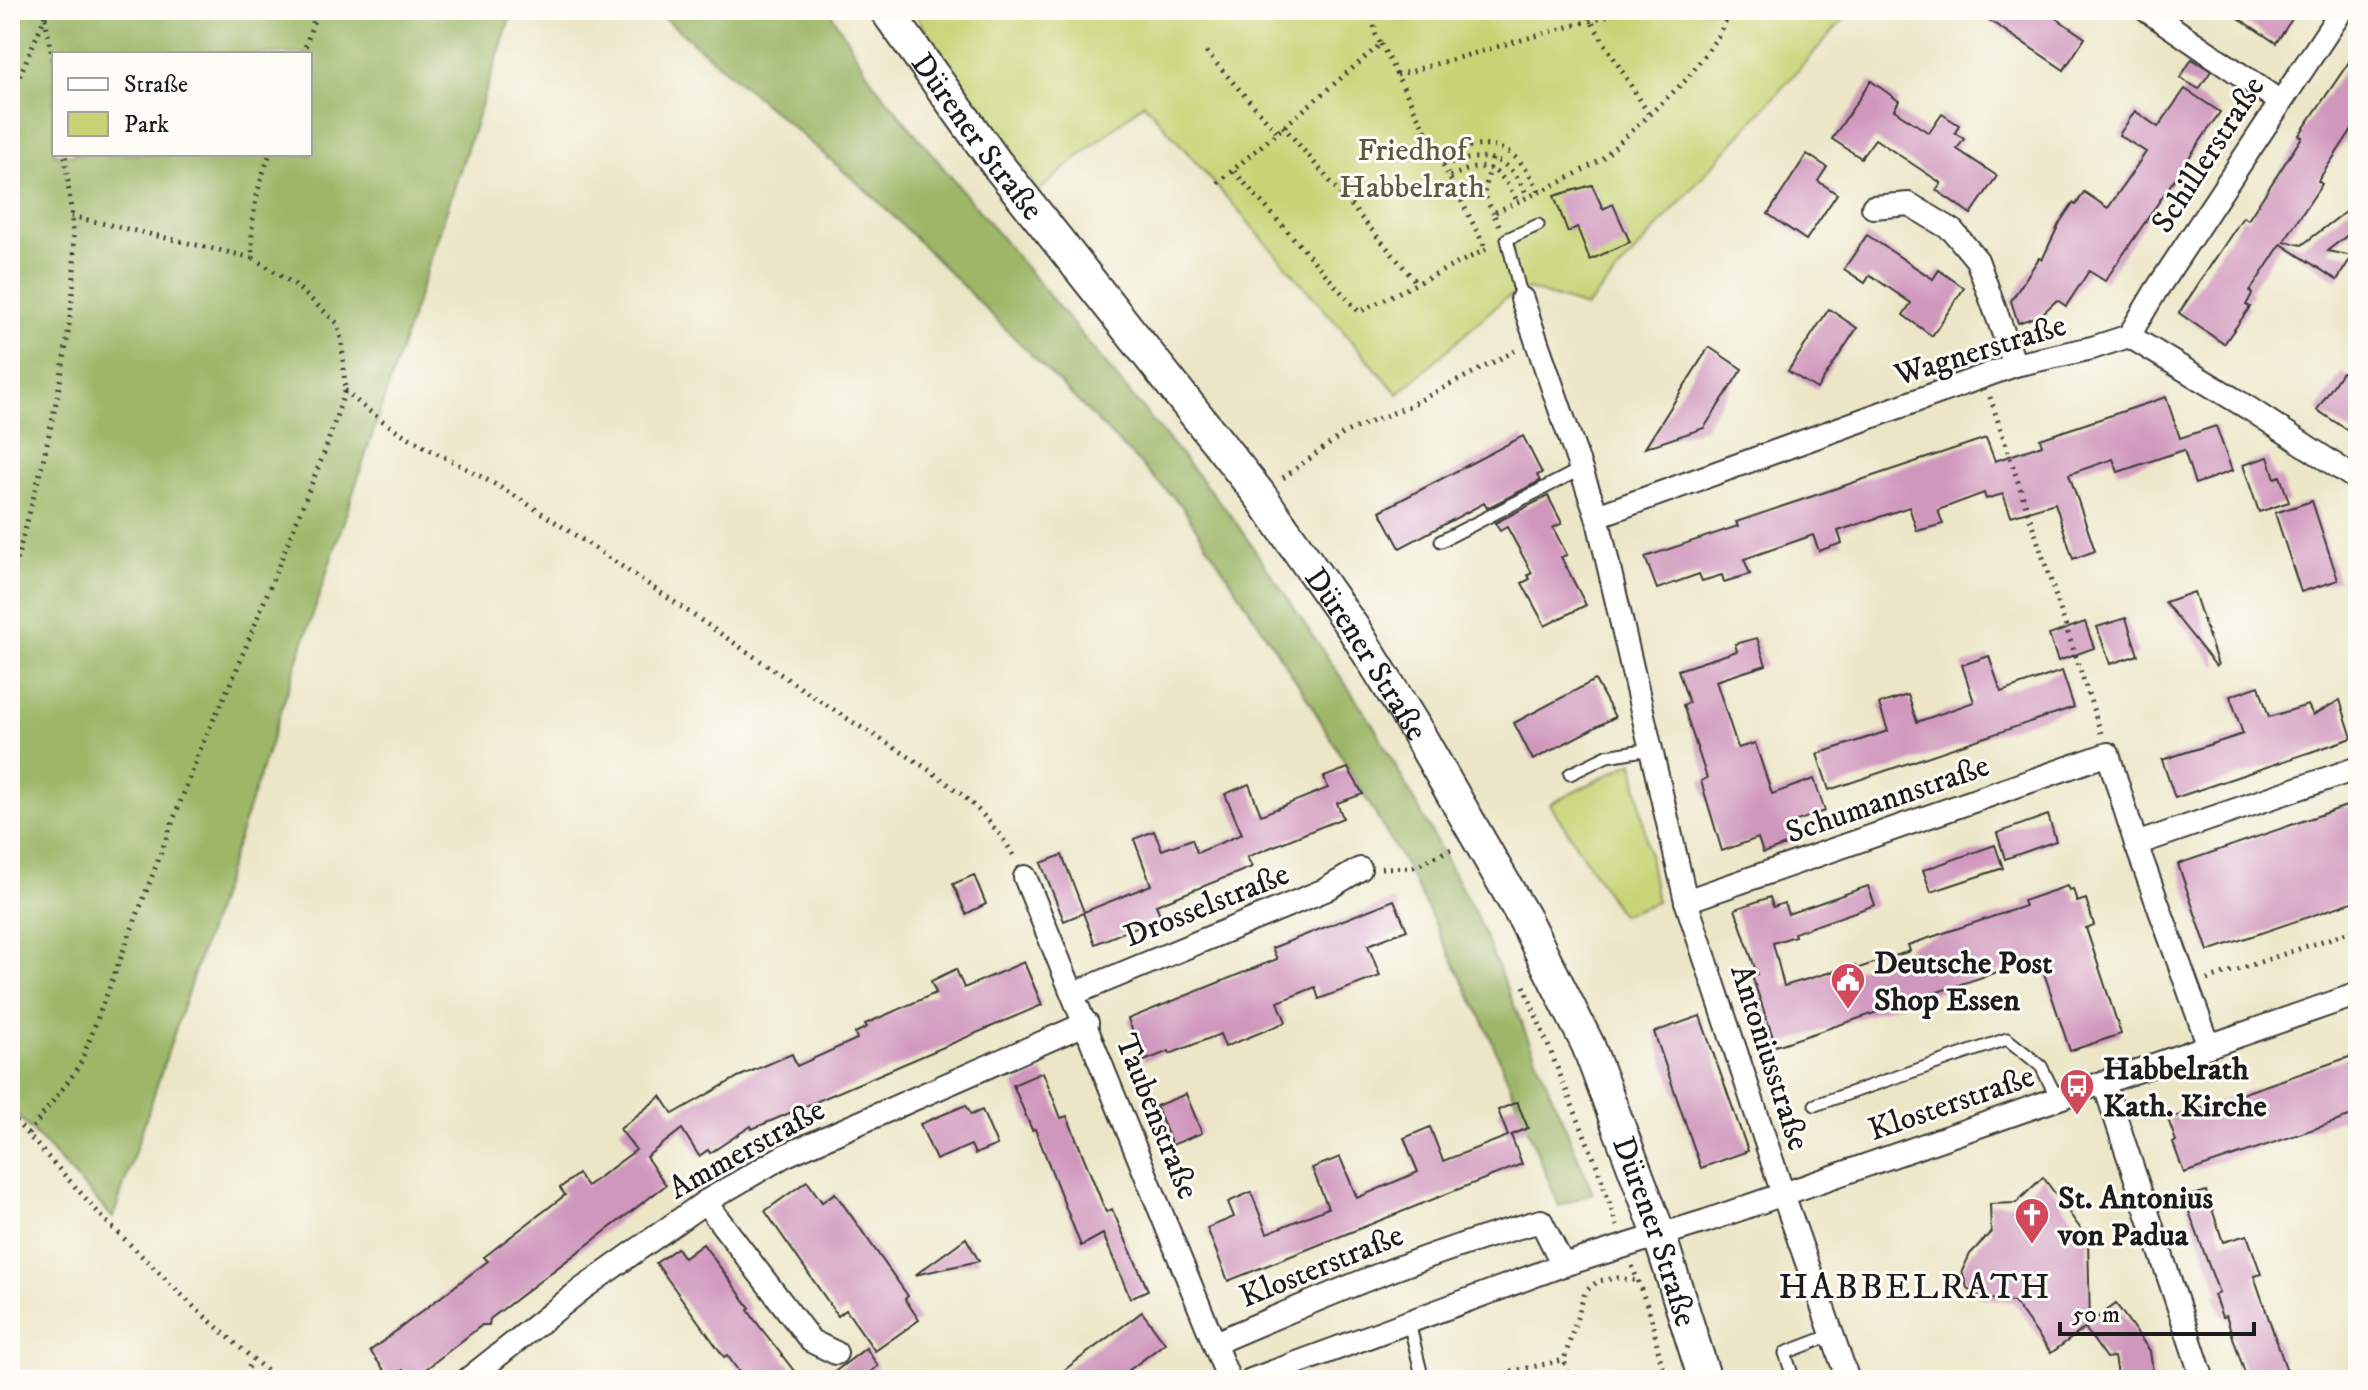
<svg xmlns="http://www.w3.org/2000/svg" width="2368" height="1390" font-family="'IM FELL DW Pica',serif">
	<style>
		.green { fill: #c7d476; stroke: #727849; stroke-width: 2 }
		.forest { fill: #9db667; stroke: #5c6942; stroke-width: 2; fill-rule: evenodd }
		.building { fill: #d097bd }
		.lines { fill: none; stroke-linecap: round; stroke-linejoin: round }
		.lane-casing { stroke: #3b3a36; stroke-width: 15 }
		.street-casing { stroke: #3b3a36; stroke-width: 26 }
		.secondary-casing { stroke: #3b3a36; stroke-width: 36 }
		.path { stroke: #3b3a36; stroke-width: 5; stroke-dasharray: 2 6; stroke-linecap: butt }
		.lane { stroke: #fff; stroke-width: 11 }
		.street { stroke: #fff; stroke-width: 22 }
		.secondary { stroke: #fff; stroke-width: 32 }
		.labels { text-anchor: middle; stroke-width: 6; stroke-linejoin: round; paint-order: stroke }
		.street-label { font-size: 32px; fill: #1c1c1c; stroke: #fdfcf7 }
		.park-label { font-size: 32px; fill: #585c3c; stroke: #fdfcf7 }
		.poi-label { font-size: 32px; font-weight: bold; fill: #1c1c1c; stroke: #fdfcf7; text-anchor: start }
		.quarter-label { font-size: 36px; letter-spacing: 2px; fill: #1c1c1c; stroke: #fdfcf7 }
	</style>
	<rect width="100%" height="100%" fill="#fdfcf7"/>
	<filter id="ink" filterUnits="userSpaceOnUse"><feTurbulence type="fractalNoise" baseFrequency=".0125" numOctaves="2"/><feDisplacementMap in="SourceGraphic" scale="16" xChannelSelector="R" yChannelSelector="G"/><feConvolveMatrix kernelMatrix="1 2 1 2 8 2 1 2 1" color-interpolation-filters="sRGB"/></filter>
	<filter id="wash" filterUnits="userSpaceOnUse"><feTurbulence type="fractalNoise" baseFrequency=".006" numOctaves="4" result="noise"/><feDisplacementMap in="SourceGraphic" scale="32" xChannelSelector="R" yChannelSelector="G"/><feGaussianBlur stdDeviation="1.8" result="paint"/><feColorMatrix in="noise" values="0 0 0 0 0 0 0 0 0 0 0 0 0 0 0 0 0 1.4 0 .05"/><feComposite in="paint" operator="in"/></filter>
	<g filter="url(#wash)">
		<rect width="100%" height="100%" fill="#ece6c7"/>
		<g class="green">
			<polygon points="912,10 1852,10 1586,307 1528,289 1504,299 1398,394 1144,103 1038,191"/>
			<polygon points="1633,762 1657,902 1621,915 1550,804"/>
		</g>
		<g class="forest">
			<path d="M10,10H513L113,1218L10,1107ZM54,54H310V154H54Z"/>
			<polygon points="655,10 829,10 875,85 1233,518 1374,726 1476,915 1593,1193 1559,1206 1487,1029 1409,872 1306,696 1181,505 875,198"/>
		</g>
		<g id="blocks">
			<g class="building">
				<polygon points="1974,10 2044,10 2085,38 2064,70"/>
				<polygon points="2227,10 2298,10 2276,43"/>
				<polygon points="2358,49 2358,120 2318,181 2322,184 2284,241 2302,245 2349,209 2358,221 2358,227 2327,251 2352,256 2337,280 2281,244 2250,291 2252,294 2246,305 2250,307 2224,344 2179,313 2243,217 2248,220 2302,137 2299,135"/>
				<polygon points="2192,59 2211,71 2199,89 2180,78"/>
				<polygon points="1871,81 1899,101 1894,110 1929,133 1942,114 1959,125 1955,133 1964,139 1957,149 1997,176 1971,214 1936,190 1941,183 1875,139 1861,158 1832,139"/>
				<polygon points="2185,89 2220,112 2105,281 2089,271 2066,306 2057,300 2041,315 2018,323 2011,301 2039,258 2042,260 2060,222 2073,203 2076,205 2084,192 2108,208 2146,152 2119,135 2135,111 2158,127"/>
				<polygon points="1807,154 1827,167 1818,181 1837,194 1806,240 1768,214"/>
				<polygon points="1592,185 1603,209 1613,204 1630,242 1590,260 1577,227 1568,232 1554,196"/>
				<polygon points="1867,235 1933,279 1939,270 1964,288 1932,336 1903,315 1911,303 1870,275 1865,283 1844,269"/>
				<polygon points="1829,309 1857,328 1817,389 1788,371"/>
				<polygon points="1709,347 1742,369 1704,428 1645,448"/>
				<polygon points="2342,372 2358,383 2358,437 2317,410"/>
				<polygon points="2166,397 2180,438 2216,426 2232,471 2195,484 2184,450 2118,472 2113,459 2069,474 2095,551 2073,559 2055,503 2011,516 2003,494 1986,499 1984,493 1938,510 1943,524 1917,531 1909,507 1838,531 1842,543 1819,551 1813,535 1779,547 1744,559 1750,574 1724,582 1722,575 1702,581 1699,574 1657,589 1645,557 1738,526 1736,522 1986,438 1995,461 2042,445 2040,439"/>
				<polygon points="1523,436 1542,473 1537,475 1540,481 1487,508 1484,503 1400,548 1380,511"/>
				<polygon points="2268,457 2275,478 2280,476 2289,502 2259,512 2243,465"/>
				<polygon points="1548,496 1562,523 1553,528 1567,555 1561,557 1586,605 1545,626 1522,583 1530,579 1528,575 1532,573 1507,527 1500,531 1495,523"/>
				<polygon points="2312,501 2338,580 2301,592 2275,513"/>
				<polygon points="2194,592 2218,665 2216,666 2165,602"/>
				<polygon points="2126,618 2138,655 2110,664 2097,627"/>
				<polygon points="2085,622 2094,648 2058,661 2049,635"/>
				<polygon points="1757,638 1766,665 1716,681 1738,748 1755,743 1772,794 1814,779 1825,811 1791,823 1797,841 1763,853 1758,838 1722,851 1701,781 1707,778 1683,705 1689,703 1678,670 1737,651 1735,644"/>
				<polygon points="1989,656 2001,692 2062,671 2074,707 1829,790 1817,754 1888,731 1879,704 1908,695 1917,722 1974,702 1962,665"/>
				<polygon points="1595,680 1615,717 1533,760 1514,723"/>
				<polygon points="2259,686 2269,717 2308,705 2313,715 2340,700 2352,738 2175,798 2162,760 2243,734 2230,696"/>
				<polygon points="1348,768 1363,794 1337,803 1343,818 1247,857 1252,867 1156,905 1161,917 1095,944 1083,913 1064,921 1041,863 1062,855 1084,912 1151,885 1134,839 1154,831 1162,850 1192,839 1197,853 1242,834 1225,794 1249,784 1261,815 1328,788 1324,777"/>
				<polygon points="2358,802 2358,900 2208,951 2178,864"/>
				<polygon points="2048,815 2056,841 2005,859 1997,833"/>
				<polygon points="1995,845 2003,868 1931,892 1923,870"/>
				<polygon points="974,875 986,904 966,914 953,884"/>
				<polygon points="1868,886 1875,905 1794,933 1795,936 1773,943 1784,986 1855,965 1856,969 1910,951 1908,945 2025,906 2023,901 2067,886 2069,890 2073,889 2077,902 2086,899 2094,925 2086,928 2121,1034 2070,1051 2039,958 1776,1046 1752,976 1757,974 1735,909 1770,897 1773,907 1784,903 1788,914"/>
				<polygon points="1394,900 1407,930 1368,945 1380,976 1319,999 1315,987 1278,1002 1286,1022 1225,1047 1220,1034 1170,1054 1169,1051 1144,1061 1128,1019 1277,959 1272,948"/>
				<polygon points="1024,962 1042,1005 752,1129 751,1126 710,1153 708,1150 699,1156 682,1129 646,1157 666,1185 490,1319 489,1325 482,1325 412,1380 403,1370 391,1379 370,1351 488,1261 484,1257 565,1195 560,1188 578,1174 587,1186 636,1150 620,1129 661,1096 673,1114 738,1077 792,1054 797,1066 857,1039 855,1033 867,1027 865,1024 936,993 931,981 956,969 964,988"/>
				<polygon points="1700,1016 1748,1151 1701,1168 1654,1032"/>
				<polygon points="2358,1054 2358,1114 2184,1173 2173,1143 2176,1141 2168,1119"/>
				<polygon points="1043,1072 1061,1118 1067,1116 1106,1212 1112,1209 1148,1290 1130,1298 1103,1234 1081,1246 1035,1129 1032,1130 1013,1085"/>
				<polygon points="1186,1094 1202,1133 1172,1145 1156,1106"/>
				<polygon points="1517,1102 1528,1128 1511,1135 1522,1164 1228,1281 1207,1228 1234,1217 1228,1202 1251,1192 1267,1233 1328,1208 1312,1168 1340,1157 1357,1198 1418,1172 1404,1138 1430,1127 1443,1161 1508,1136 1498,1110"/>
				<polygon points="966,1105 971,1115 982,1110 997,1145 975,1154 971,1145 936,1160 920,1124"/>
				<polygon points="2043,1177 2088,1239 2090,1323 2116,1304 2150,1351 2154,1380 2118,1380 2114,1357 2106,1358 2085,1328 2051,1353 2014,1302 1981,1298 1967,1288 1962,1271 1970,1254 1991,1232 1990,1204 2016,1203"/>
				<polygon points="807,1181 822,1202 835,1193 908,1296 905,1299 919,1320 875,1351 846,1310 838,1316 765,1211"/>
				<polygon points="2206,1191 2223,1242 2247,1235 2261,1274 2254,1276 2290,1380 2247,1380 2226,1316 2222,1317 2214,1295 2219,1293 2184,1198"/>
				<polygon points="966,1238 979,1261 915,1275"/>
				<polygon points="703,1244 750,1308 748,1310 754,1319 801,1380 745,1380 727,1355 724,1357 656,1263 677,1248 684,1258"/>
				<polygon points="1142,1312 1165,1343 1116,1380 1051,1380"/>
				<polygon points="866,1348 878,1366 860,1380 824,1380"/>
			</g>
		</g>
	</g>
	<g filter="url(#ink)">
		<use href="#blocks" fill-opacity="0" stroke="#3b3a36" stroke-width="2"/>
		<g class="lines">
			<defs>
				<g id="lane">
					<polyline points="1522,299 1507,239 1538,225"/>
					<polyline points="1441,541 1581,469"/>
					<polyline points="1570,774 1607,756 1650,749"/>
					<polyline points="1815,1105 2007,1039 2041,1066 2057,1098"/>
					<polyline points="1409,1322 1423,1380"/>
					<polyline points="1794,1380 1785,1353 1832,1335"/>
				</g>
				<g id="street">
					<polyline points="2146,10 2279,101"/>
					<polyline points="1873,207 1909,204 1952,230 1977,260 2015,365"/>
					<polyline points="1522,299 1597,516 1686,901 1783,1194 1848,1380"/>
					<polyline points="2129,336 2155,292 2342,10"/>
					<polyline points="1597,516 2015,365 2092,348 2129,336 2250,409 2358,480"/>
					<polyline points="2136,844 2358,768"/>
					<polyline points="1025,877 1229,1380"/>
					<polyline points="1686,901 2108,754 2136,844 2209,1046"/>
					<polyline points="1075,993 1325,890 1360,869"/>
					<polyline points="2104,1083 2203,1380"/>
					<polyline points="705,1202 811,1341 836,1353"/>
					<path d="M1215,1343C1322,1297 1429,1251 1541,1221L1563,1265"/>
					<polyline points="467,1380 582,1289 705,1202 784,1156 1087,1023"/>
					<polyline points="1251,1380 1563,1265 1706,1221 2358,994"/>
				</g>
				<g id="secondary">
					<path id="s1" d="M886,10L996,163L1259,494L1353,628L1412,723L1525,920L1588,1045L1659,1234L1705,1380"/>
				</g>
			</defs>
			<use href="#lane" class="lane-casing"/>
			<use href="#street" class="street-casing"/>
			<use href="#secondary" class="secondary-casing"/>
			<g class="path">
				<polyline points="1371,10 1376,35 1381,44 1233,170 1359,312 1491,247"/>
				<polyline points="1584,10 1648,113"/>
				<polyline points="45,18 54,66"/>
				<polyline points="1381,44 1486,249"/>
				<polyline points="1206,52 1277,132"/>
				<polyline points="303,54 317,10"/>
				<polyline points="1397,75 1628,10"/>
				<polyline points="10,98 45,17 45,10"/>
				<polyline points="1283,126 1417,283"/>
				<path d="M1438,154C1488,139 1514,140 1539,191"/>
				<polyline points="1492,159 1484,194 1493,213"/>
				<path d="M1443,165C1485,152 1508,153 1527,196"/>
				<path d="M1450,177C1486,159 1499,166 1517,201"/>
				<polyline points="1218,183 1233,170"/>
				<polyline points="71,216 253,258"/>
				<polyline points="1499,225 1493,213 1561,182 1601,160 1688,78 1719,35 1731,10"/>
				<path d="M345,390C394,439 464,463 523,501C632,571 737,647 845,717C907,757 978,791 1015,858"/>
				<polyline points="1990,397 2101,733"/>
				<polyline points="1283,478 1346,432 1405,408 1515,351"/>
				<path d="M10,583C37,488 64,389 73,289C77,245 69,198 65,154"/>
				<polyline points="1381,868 1413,867 1454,848"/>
				<polyline points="2207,980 2358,929"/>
				<polyline points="1524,986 1597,1166 1617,1226"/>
				<polyline points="10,1115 107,1222 194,1307 277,1380"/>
				<path d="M28,1134L79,1067L204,740L236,671L326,448L345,390L342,343L337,323L294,284L253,258C249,223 257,186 270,154"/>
				<polyline points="1632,1266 1650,1313 1665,1380"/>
				<polyline points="238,1380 253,1362"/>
				<polyline points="1472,1380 1564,1360"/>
				<polyline points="1570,1380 1564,1360 1585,1292 1598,1281 1618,1278 1637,1281"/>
			</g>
			<use href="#lane" class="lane"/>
			<use href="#street" class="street"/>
			<use href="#secondary" class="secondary"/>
		</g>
	</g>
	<defs>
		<symbol id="civic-pin" viewBox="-11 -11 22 30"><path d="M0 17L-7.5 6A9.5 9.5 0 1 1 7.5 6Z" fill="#d1495b" stroke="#fdfcf7"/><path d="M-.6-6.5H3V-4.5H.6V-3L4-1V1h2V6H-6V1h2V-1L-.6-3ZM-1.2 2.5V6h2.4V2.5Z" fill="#fff"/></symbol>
		<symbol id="bus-pin" viewBox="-11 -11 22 30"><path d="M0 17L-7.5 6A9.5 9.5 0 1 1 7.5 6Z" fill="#d1495b" stroke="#fdfcf7"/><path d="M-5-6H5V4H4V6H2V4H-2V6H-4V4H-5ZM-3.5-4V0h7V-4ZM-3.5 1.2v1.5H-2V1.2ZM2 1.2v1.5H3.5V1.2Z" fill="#fff"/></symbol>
		<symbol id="church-pin" viewBox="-11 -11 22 30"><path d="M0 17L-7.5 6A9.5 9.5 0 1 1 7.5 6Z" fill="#d1495b" stroke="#fdfcf7"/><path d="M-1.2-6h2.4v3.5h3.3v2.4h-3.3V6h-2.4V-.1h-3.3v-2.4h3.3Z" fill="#fff"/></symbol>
	</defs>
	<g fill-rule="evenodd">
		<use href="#civic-pin" x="1828" y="960" width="40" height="54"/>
		<use href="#bus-pin" x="2057" y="1066" width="40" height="54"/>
		<use href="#church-pin" x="2012" y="1195" width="40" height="54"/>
	</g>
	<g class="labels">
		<g class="street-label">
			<text dy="11" stroke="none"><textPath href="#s1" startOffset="156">Dürener Straße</textPath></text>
			<text transform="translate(2207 154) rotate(-57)" y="11">Schillerstraße</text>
			<text transform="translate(1980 349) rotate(-17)" y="11">Wagnerstraße</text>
			<text dy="11" stroke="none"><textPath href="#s1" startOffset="804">Dürener Straße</textPath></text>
			<text transform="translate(1887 798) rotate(-19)" y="11">Schumannstraße</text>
			<text transform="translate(1206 904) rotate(-22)" y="11">Drosselstraße</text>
			<text transform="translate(1771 1057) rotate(72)" y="11">Antoniusstraße</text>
			<text transform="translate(1951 1102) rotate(-19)" y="11">Klosterstraße</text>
			<text transform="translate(1158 1116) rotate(68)" y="11">Taubenstraße</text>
			<text transform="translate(746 1148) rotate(-29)" y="11">Ammerstraße</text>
			<text dy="11" stroke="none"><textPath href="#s1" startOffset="1452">Dürener Straße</textPath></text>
			<text transform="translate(1321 1265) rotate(-22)" y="11">Klosterstraße</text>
		</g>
		<g class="park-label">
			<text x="1412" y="160">Friedhof<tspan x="1412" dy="37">Habbelrath</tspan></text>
		</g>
		<g class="poi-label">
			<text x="1874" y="973">Deutsche Post<tspan x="1874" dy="37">Shop Essen</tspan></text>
			<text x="2103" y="1079">Habbelrath<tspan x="2103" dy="37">Kath. Kirche</tspan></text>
			<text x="2058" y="1208">St. Antonius<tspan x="2058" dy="37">von Padua</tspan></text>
		</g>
		<g class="quarter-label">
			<text x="1915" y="1298">HABBELRATH</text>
		</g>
	</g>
	<rect width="2368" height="1390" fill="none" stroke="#fdfcf7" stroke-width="40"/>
	<rect x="52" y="52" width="260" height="104" fill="#fdfcf7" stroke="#a3a29f" stroke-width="2"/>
	<rect x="68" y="78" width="40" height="12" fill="#ffffff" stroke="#a3a29f" stroke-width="2"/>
	<text x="124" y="92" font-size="24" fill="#1c1c1c">Straße</text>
	<rect x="68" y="112" width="40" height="24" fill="#c7d476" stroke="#a3a29f" stroke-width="2"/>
	<text x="124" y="132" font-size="24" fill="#1c1c1c">Park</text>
	<path d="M2060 1322v12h194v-12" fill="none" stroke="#1c1c1c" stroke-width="4"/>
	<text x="2072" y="1322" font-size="24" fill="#1c1c1c" stroke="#fdfcf7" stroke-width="6" paint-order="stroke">50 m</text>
</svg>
